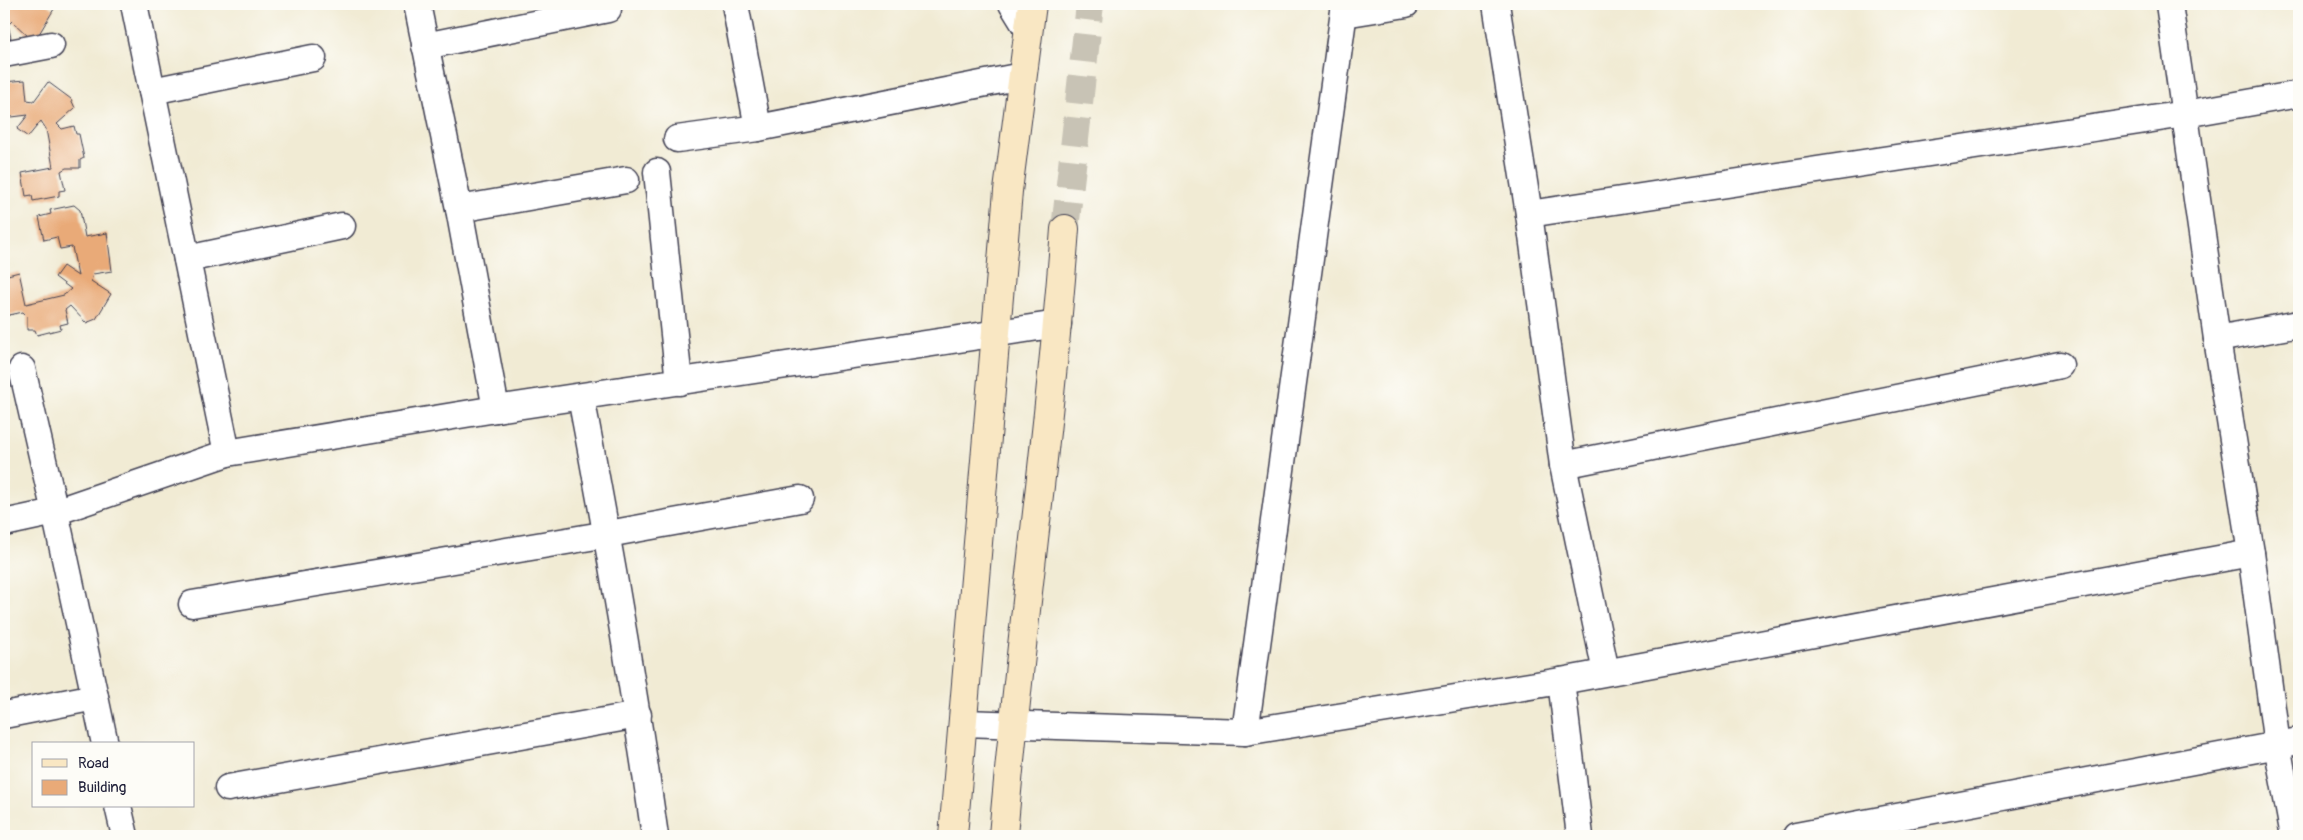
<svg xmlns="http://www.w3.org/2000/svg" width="2303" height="840" font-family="Pangolin,sans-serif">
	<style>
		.building { fill: #e9aa78 }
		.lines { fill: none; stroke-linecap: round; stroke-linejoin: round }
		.secondary-tunnel { stroke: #c8c3b5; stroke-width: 28; stroke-dasharray: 28 14; stroke-linecap: butt }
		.street-casing { stroke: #414052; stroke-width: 29 }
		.secondary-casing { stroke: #414052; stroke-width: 30 }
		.street { stroke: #fff; stroke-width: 26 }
		.secondary { stroke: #f9e7c3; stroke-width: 28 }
	</style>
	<rect width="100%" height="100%" fill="#fdfcf7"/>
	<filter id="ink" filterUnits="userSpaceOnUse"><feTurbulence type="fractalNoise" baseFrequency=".02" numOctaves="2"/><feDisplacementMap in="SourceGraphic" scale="10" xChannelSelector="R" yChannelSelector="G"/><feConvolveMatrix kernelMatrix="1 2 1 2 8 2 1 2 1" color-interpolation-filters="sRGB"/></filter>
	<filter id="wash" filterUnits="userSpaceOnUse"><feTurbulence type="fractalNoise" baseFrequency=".0096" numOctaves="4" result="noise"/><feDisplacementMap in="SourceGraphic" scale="20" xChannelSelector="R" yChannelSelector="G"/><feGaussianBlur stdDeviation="1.12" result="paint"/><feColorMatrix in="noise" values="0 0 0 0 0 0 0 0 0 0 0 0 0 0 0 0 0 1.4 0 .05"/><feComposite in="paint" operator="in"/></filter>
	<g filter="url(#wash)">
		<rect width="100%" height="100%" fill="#f1ebd4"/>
		<g id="blocks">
			<g class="building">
				<polygon points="15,4 46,4 54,9 39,34 30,38 12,21 8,25 11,38 4,40 4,11"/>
				<polygon points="25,80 27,100 34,101 48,82 71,99 75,108 57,124 62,129 74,126 76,134 79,134 84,158 80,160 80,168 66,168 61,171 65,190 59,191 59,196 33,201 32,195 26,196 22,173 53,167 46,129 41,121 28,137 17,129 28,115 4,118 4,82"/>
				<polygon points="74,205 80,210 85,237 107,233 112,271 93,274 91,281 111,294 96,319 86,323 70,306 65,310 68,323 60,325 61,329 37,335 35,330 27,330 27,316 23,312 5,316 4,276 19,272 26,304 64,295 71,289 55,277 63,266 78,276 72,247 60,249 57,237 44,240 39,217 51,214 50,210"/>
			</g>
		</g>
	</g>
	<g filter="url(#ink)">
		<use href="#blocks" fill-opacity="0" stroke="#414052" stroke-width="1"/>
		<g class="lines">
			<polyline class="secondary-tunnel" points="1065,229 1090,4"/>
			<defs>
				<g id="street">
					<polyline points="134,4 227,453"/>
					<polyline points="417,4 459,209 496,409"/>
					<polyline points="735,4 758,128"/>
					<polyline points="1012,4 1028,30"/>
					<polyline points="1496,4 1529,214 1563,465 1606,672"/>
					<polyline points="2169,4 2217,339 2251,553 2277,745 2294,836"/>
					<polyline points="1344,14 1406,4"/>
					<polyline points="425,46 608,9"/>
					<polyline points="4,54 51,45"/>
					<polyline points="152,91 313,58"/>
					<polyline points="677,139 758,128 1022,76"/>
					<polyline points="657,172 679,382"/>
					<polyline points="459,209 626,180"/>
					<polyline points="1529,214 2185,114 2299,94"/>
					<polyline points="187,259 342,226"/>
					<polyline points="2217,339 2299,324"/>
					<polyline points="22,369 55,512 95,697"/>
					<path d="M581,397C609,543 634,689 655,836"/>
					<polyline points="1563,465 2060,365"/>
					<polyline points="4,523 55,512 227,453 496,409 1058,324"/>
					<polyline points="192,604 608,534 800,499"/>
					<polyline points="1561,681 1580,836"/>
					<polyline points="4,715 95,697 105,744"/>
					<polyline points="963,723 1245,732 1561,681 2251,553"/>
					<polyline points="1245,732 1345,4"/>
					<polyline points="228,788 638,715"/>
					<polyline points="118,806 125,836"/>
					<polyline points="1796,836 2299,741"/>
				</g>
				<g id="secondary">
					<polyline points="953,836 1008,191 1032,4"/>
					<path d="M1003,836C1020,633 1050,432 1065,229"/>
				</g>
			</defs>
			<use href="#street" class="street-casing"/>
			<use href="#secondary" class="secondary-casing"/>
			<use href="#street" class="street"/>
			<use href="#secondary" class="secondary"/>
		</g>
	</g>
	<rect width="2303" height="840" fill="none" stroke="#fdfcf7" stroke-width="20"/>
	<rect x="32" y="742" width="162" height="65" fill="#fdfcf7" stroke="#a5a5ac"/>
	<rect x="42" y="759" width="25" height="8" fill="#f9e7c3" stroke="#a5a5ac"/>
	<text x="78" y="768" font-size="15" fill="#22223b">Road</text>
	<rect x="42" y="780" width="25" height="15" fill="#e9aa78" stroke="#a5a5ac"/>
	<text x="78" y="792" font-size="15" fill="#22223b">Building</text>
</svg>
